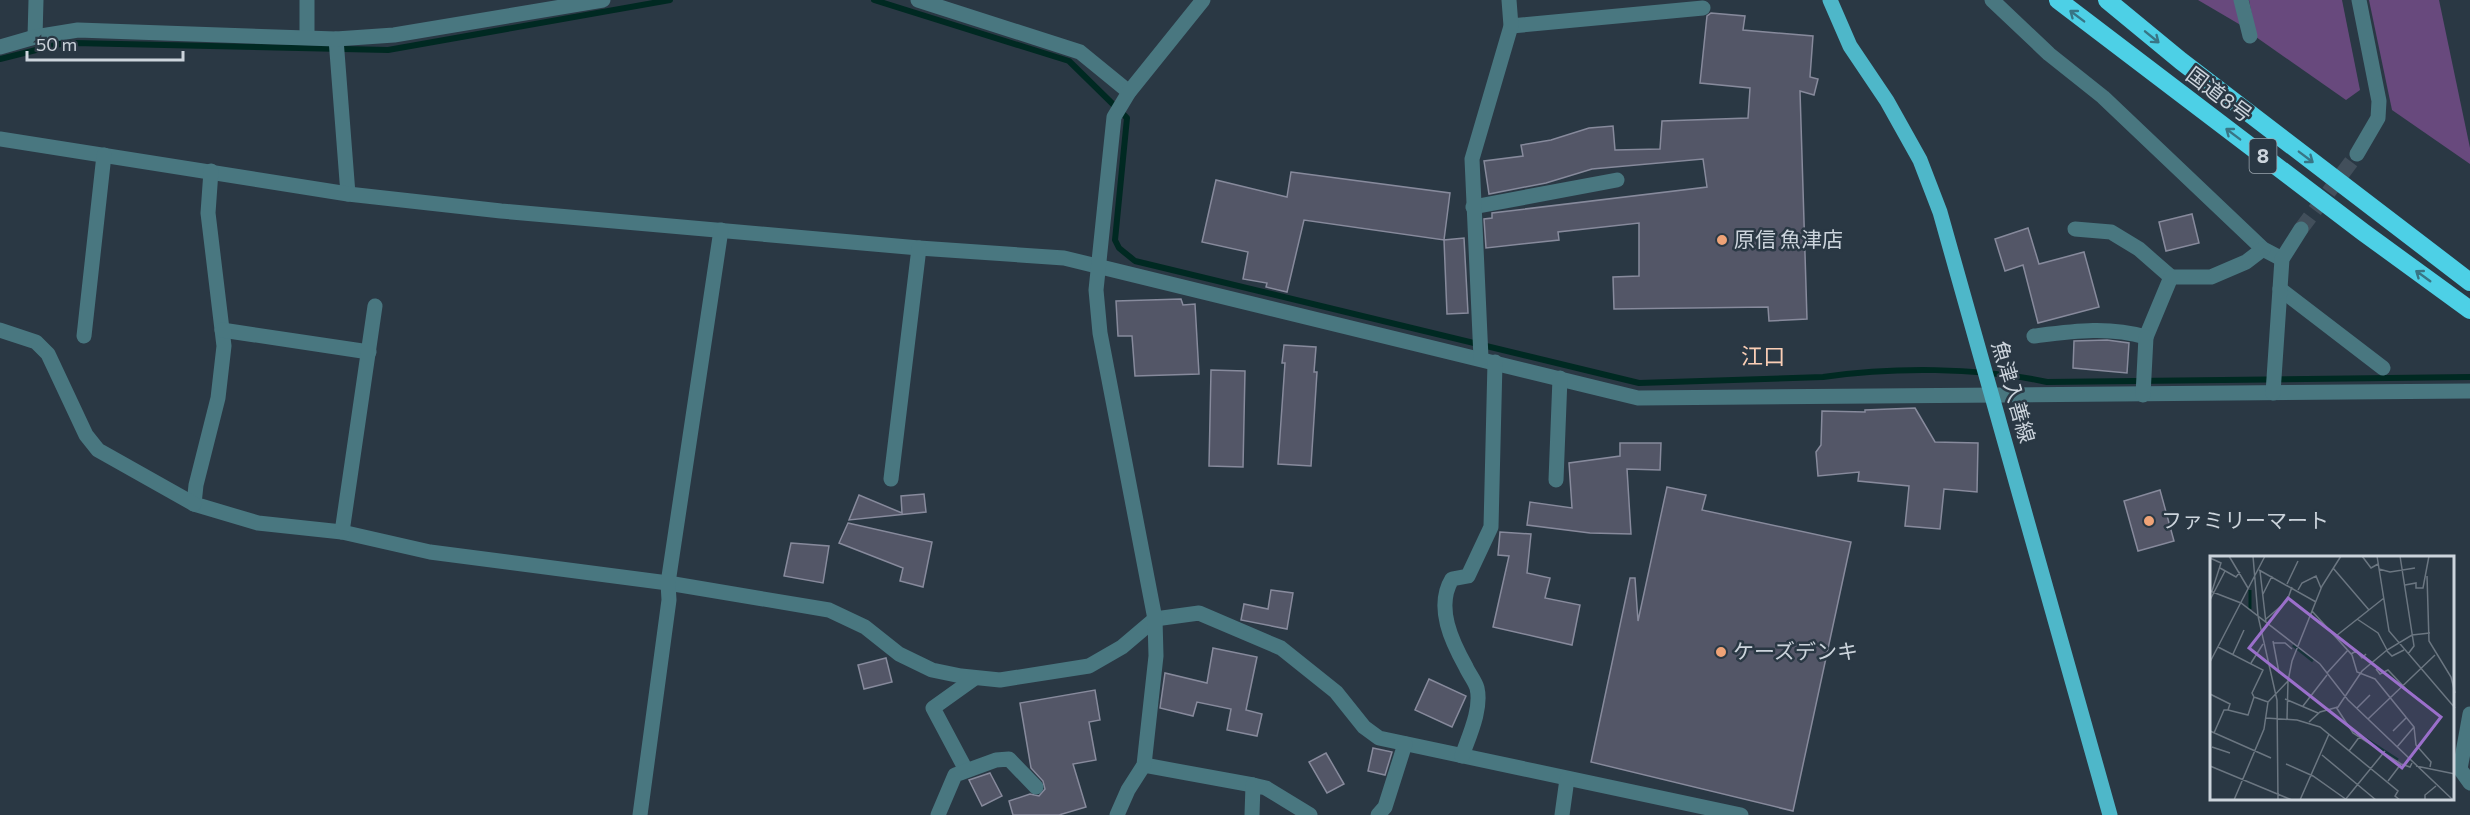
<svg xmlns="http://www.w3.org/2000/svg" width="2470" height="815" font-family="Commissioner,'Noto Sans JP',sans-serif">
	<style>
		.green { fill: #68497d }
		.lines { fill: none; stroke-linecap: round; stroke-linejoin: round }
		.stream { stroke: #002922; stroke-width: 6 }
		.building { fill: #535667; stroke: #878a9c; stroke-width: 1.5 }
		.minor-tunnel { stroke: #424f5b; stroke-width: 15; stroke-dasharray: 15 8; stroke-linecap: butt }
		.minor { stroke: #497780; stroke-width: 15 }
		.major { stroke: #4eb7c9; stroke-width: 15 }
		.highway { stroke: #4dd0e6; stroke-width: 18 }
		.oneway { stroke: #387585 }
		.poi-dot { fill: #efa377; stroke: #2a3844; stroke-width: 2 }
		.labels { text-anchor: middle; stroke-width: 5; stroke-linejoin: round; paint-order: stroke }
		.shield { fill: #2a3844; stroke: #9ba5ae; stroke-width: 1.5 }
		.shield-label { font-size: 20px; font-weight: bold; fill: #ccd4dc }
		.street-label { font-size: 21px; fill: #ccd4dc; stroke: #2a3844 }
		.poi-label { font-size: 21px; fill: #ccd4dc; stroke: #2a3844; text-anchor: start }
		.neighbourhood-label { font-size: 22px; fill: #faceb5; stroke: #2a3844 }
		.inset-river { fill: none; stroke: #002922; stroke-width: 3 }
		.inset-road { fill: none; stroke: #6b7681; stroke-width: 1.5 }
		.view { fill: #9b6fcb; fill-opacity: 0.15; stroke: #9b6fcb; stroke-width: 3 }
		.inset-edge { fill: none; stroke: #ccd4dc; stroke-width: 3 }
	</style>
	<rect width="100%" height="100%" fill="#2a3844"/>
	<g class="green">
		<polygon points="2198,0 2237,0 2244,27"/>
		<polygon points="2249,0 2342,0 2360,90 2346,100 2256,37"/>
		<polygon points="2369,0 2439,0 2470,148 2470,164 2392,110"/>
	</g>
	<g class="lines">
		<g class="stream">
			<path d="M874,0L1069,61L1127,118L1115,240L1119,248L1135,261L1639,383L1823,377C1892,367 1979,367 2047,382L2470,377"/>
			<polyline points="0,59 60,44 74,43 388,50 670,0"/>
		</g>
	</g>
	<g class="building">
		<polygon points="1711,13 1745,16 1743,30 1813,36 1810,77 1818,79 1814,95 1800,91 1807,319 1769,321 1768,307 1614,309 1613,277 1639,276 1639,223 1558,232 1559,240 1486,248 1484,219 1492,218 1492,213 1707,187 1703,159 1592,169 1546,183 1489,194 1484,161 1523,156 1521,145 1551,140 1589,128 1613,126 1615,150 1660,149 1662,121 1748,118 1750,88 1700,83 1707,16"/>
		<polygon points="1291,172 1450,193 1444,240 1304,220 1287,292 1266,287 1267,283 1243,279 1248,252 1202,242 1216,180 1287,197"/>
		<polygon points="2192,214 2199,243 2166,251 2159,222"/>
		<polygon points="2028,228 2039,264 2084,252 2099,307 2038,323 2023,265 2005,271 1995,239"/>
		<polygon points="1464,238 1468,313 1447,314 1444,240"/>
		<polygon points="1181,299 1183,305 1195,304 1199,374 1135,376 1132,336 1118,336 1116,301"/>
		<polygon points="2107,340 2129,343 2127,373 2073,368 2074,341"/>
		<polygon points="1284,345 1316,347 1314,372 1317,372 1311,466 1278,464 1285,363 1282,363"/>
		<polygon points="1211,370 1245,371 1243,467 1209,466"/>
		<polygon points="1915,408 1935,442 1978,443 1977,492 1944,489 1940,529 1905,526 1909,486 1858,481 1859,472 1818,476 1816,452 1821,445 1822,411 1865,412 1865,410"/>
		<polygon points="1620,443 1661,443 1660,470 1627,469 1631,534 1590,533 1527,525 1530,502 1572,508 1569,463 1620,456"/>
		<polygon points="1667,487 1706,495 1702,510 1851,542 1793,811 1591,762 1630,578 1635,578 1638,621"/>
		<polygon points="2160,490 2174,541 2138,551 2124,501"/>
		<polygon points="924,494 926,512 849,520 859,495 902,513 901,496"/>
		<polygon points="848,523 932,542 923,587 900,581 903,568 839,543"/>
		<polygon points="1500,532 1531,534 1527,573 1550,578 1545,598 1580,605 1572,645 1493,627 1509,556 1498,555"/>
		<polygon points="791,543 829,546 823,583 784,576"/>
		<polygon points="1271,590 1293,593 1287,629 1241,620 1244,604 1268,609"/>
		<polygon points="1213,648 1257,657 1246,710 1262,714 1257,736 1227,730 1231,709 1197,702 1193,716 1160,708 1165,673 1207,683"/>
		<polygon points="886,658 892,682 864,689 858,665"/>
		<polygon points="1429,679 1466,696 1452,727 1415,710"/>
		<polygon points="1095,690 1100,720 1089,722 1096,760 1073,764 1086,807 1059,815 1013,815 1009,801 1030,794 1039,796 1045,789 1043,781 1031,768 1020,703"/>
		<polygon points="1373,748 1392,752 1385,775 1368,771"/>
		<polygon points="1326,753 1344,784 1327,793 1309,762"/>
		<polygon points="990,773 1002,796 982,806 969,780"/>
	</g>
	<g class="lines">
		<polyline class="minor-tunnel" points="2301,229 2357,154"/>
		<g class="minor">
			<polyline points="307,0 307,36"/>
			<polyline points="918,0 1080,52 1129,92"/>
			<polyline points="1992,0 2049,54 2103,97 2263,249 2282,259"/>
			<polyline points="2241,0 2250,36"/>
			<polyline points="1511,26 1703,8"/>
			<polyline points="35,37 36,0"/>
			<polyline points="336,39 348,194"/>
			<polyline points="0,47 35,37 78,30 336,39 394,35 603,0"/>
			<polyline points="0,139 348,194 501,211 919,248 1064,258 1638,398 2470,391"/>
			<polyline points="2357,154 2378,118 2379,101 2359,0"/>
			<polyline points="211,171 208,213 224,346 218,398 196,485 194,504 258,523 342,532 430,552 668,583 829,610 865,627 899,654 932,670 961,676 1000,680 1089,666 1122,647 1155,619 1199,613 1281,648 1336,692 1364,727 1379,738 1741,815"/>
			<polyline points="1473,207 1617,180"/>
			<polyline points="2075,229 2111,232 2139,249 2171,277"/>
			<polyline points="2280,289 2383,368"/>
			<polyline points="0,330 36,342 48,354 86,435 98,450 194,504"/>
			<polyline points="222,330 369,352"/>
			<polyline points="84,336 104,155"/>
			<path d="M2034,336C2074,331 2108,326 2146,337L2171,277H2211L2246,262L2263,249"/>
			<polyline points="1481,358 1472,159 1511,26 1509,0"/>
			<polyline points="2273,393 2282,259 2301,229"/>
			<polyline points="2143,395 2146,337"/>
			<polyline points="891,479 919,248"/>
			<polyline points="1556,480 1560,378"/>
			<polyline points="342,532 375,306"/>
			<polyline points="2470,714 2460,769 2470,783"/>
			<path d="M1462,756C1469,736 1482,709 1477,688C1475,681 1469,674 1466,667C1452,642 1435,607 1452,579L1468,576L1491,527L1495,362"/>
			<polyline points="1144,765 1253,785"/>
			<polyline points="966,770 933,708 975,678"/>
			<polyline points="640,815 669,600 668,583 721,230"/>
			<polyline points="938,815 955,775 996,760 1009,759 1036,787"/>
			<polyline points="1117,815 1128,790 1144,765 1156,656 1155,619 1100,333 1096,290 1114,117 1129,92 1203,0"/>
			<polyline points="1252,815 1253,785 1266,788 1310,815"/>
			<polyline points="1378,815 1385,807 1405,744"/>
			<polyline points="1562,815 1567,779"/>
		</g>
		<polyline class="major" points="1830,0 1850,46 1887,101 1920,160 1940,212 2110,815"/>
		<g class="highway">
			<polyline points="2058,0 2363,232 2470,310"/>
			<polyline points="2107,0 2181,61 2470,282"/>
		</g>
	</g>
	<defs><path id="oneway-shaft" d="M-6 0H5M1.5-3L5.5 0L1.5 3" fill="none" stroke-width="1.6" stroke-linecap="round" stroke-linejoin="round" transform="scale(1.5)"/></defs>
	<g class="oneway">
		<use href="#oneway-shaft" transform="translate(2077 16) rotate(-143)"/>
		<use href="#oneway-shaft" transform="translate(2152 37) rotate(39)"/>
		<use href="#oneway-shaft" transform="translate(2233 134) rotate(-143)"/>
		<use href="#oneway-shaft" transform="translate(2306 157) rotate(37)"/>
		<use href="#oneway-shaft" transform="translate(2423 276) rotate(-144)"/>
	</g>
	<g class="poi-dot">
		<circle cx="1722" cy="240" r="6"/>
		<circle cx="2149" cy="521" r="6"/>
		<circle cx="1721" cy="652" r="6"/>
	</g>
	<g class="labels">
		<rect class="shield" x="2249.5" y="139" width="27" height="34" rx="4.5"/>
		<g class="shield-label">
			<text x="2263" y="163">8</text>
		</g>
		<g class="street-label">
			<text transform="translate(2219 95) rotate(37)" y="7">国道8号</text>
			<text transform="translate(2013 392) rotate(74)" y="7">魚津入善線</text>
		</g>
		<g class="poi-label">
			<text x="1734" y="247">原信 魚津店</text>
			<text x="2161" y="528">ファミリーマート</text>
			<text x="1733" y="659">ケーズデンキ</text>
		</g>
		<g class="neighbourhood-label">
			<text x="1763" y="364">江口</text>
		</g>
	</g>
	<g transform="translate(2210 556)">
		<rect width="244" height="244" fill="#2a3844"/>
		<path class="inset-river" d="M40,53V34M83,89L103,105M142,174L188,204"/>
		<path class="inset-road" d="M19,0L38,32M43,0L48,60L67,144L68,244M152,0L161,12L168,8M167,0L179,75L245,152M190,0L204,90L198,98M0,2L11,7L2,35M10,12L26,21L30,16M123,12L159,54M169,13L180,16L205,12M49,14L106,46M50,15L56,67M217,20L219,85L241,121L245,137M77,28L88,5M195,29L206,27V32H213L219,0M88,34L92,27L106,20L111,32M0,35L31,47L110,108L138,144L243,244M53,38L62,20M0,44L15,15M102,55L142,99L147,116L165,123L204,171L187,191M56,63L77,45L82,31M147,63L168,77L177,94M126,80L174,42M63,85L69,117M64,87H75L82,93M8,91L53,114L42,137L44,141M177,95L182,100L194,94M23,98L34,74M141,98L146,95L152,102L156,98M0,106L55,0M41,107L53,88M166,113L170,118L178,114L198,135M117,117L138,94M0,138L20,148L18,154M75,143L108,157M93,150L117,119M126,151L143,177L191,208L200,211L202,207M147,152L160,139M18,154L38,159L44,141L58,146M56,162L87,164L110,171L188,235L185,240L190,244M77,163L78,125M158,163L225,99M99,166L110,156L128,151L152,115L177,94L202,79L220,77M204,171L206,189L221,206L220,211M0,175L61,202M183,175L196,162M4,177L14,154H18M2,191L20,197M139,195L150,180M112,199L166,244M76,208L103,220L137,244M0,210L82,244M206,210L245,218M178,225L191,208M24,244L54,173L58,146L78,125L82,105L112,30L131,0M90,244L119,178M135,244L175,195M215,244V239L226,230"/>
		<path class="view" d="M78,42L231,161L192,212L39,92Z"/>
		<rect width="244" height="244" class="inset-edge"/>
	</g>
	<path d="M27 51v9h156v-9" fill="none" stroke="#ccd4dc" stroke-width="3"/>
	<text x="36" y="51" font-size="18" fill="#ccd4dc" stroke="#2a3844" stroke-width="4.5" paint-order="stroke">50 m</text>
</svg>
